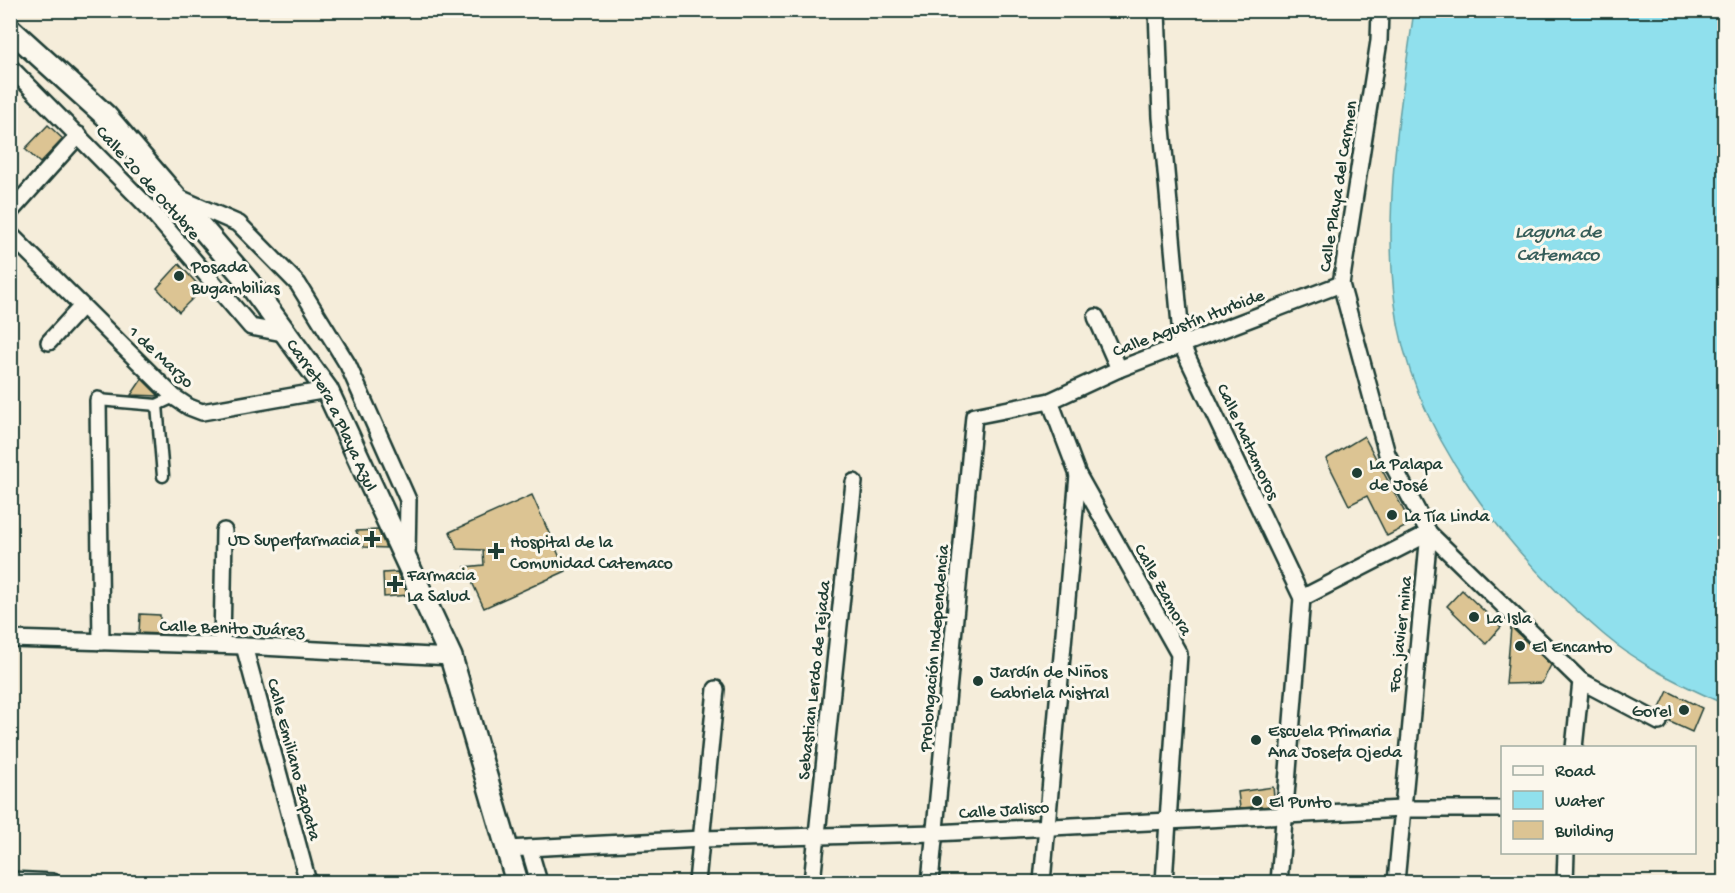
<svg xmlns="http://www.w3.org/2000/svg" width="1735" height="893" font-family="'Gochi Hand',sans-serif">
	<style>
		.water { fill: #90e0ed; stroke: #639fa3; stroke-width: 1.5 }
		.building { fill: #dcc493; stroke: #1f3d34; stroke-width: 1.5 }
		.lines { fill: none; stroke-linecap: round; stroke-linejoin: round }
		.pedestrian-casing { stroke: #1f3d34; stroke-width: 15 }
		.minor-casing { stroke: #1f3d34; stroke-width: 20 }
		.secondary-casing { stroke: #1f3d34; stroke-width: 26 }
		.pedestrian { stroke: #fbf7ec; stroke-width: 10 }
		.minor { stroke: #fbf7ec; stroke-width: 15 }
		.secondary { stroke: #fbf7ec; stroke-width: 21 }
		.poi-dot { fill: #1f3d34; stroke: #fbf7ec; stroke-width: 2 }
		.labels { text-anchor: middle; stroke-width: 6; stroke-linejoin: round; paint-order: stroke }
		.street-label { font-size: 18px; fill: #1f3d34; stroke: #fbf7ec }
		.poi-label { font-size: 18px; fill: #1f3d34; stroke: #fbf7ec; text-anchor: start }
		.water-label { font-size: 20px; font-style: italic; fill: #365e59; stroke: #fbf7ec }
	</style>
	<rect width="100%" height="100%" fill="#f5edda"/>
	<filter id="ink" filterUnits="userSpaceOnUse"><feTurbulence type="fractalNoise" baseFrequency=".0167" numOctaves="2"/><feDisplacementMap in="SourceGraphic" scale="12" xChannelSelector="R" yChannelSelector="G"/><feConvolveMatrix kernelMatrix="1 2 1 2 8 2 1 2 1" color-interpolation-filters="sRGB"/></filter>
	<g filter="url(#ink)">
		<path class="water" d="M1414,11H1724V704C1682,685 1639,665 1603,634C1508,553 1410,431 1395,304C1383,205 1400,108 1414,11Z"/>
		<g class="building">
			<polygon points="48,125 63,139 40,163 25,149"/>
			<polygon points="179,264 202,289 179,312 157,288"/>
			<polygon points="142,379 159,396 131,395"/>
			<polygon points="1364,436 1411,524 1387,536 1367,496 1349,505 1326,459"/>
			<polygon points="532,495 566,571 484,608 465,567 484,565 483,550 457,549 450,532"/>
			<polygon points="378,530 386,548 364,547 356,531"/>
			<polygon points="397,572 408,595 384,597 383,573"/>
			<polygon points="1462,590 1501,627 1486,644 1447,606"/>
			<polygon points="140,614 160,615 160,634 139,633"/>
			<polygon points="1511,627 1551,665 1542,683 1506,684"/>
			<polygon points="1668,691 1702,708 1692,732 1670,722 1673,713 1660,708"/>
			<polygon points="1273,787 1275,806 1240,808 1238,792"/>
		</g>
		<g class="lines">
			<defs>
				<g id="pedestrian">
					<polyline points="98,400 157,405 174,397"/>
					<polyline points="157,405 163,476"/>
				</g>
				<g id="minor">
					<polyline points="1157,10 1161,117 1182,346 1302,598 1279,882"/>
					<polyline points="1380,10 1379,41 1341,284 1387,454 1429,533 1581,681 1659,722"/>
					<polyline points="10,67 149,208 251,327 288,334"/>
					<polyline points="177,197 239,224 298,284 348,365 408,500 407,556"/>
					<polyline points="10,212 79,135"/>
					<polyline points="10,234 174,397 189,407 202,412 327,390"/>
					<polyline points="1096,317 1119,369"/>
					<polyline points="49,342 82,306"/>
					<polyline points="98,400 101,642"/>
					<polyline points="1050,401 1078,475 1179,654 1164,882"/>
					<polyline points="1302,598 1429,533"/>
					<polyline points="10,639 244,646 451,657"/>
					<polyline points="222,645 224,531"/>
					<polyline points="244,646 308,882"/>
					<polyline points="1574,748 1581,681"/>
					<polyline points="529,848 539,882"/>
					<polyline points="507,849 702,839 935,833 1402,809 1502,809"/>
					<polyline points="10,880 53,882"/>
					<polyline points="697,882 716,689"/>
					<polyline points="812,882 854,482"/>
					<polyline points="930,882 974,416 1050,401 1119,369 1341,284"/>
					<polyline points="1042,882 1078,475"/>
					<polyline points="1396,882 1429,533"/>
					<polyline points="1565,882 1566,852"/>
				</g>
				<g id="secondary">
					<path id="s1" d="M10,29L106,116L249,283L327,390L451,657L517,882"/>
				</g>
			</defs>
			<use href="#pedestrian" class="pedestrian-casing"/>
			<use href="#minor" class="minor-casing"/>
			<use href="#secondary" class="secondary-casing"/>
			<use href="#pedestrian" class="pedestrian"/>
			<use href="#minor" class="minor"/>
			<use href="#secondary" class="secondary"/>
		</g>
	</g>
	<g class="poi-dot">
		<circle cx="179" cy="276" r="6"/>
		<circle cx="1357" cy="473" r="6"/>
		<circle cx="1392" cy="515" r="6"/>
		<path d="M369 530h6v6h6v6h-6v6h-6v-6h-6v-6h6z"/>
		<path d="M493 542h6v6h6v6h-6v6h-6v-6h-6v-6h6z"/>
		<path d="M392 575h6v6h6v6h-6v6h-6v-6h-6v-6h6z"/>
		<circle cx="1474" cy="617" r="6"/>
		<circle cx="1520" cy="646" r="6"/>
		<circle cx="978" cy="681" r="6"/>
		<circle cx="1684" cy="710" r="6"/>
		<circle cx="1256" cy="740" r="6"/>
		<circle cx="1257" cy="801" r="6"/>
	</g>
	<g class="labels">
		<g class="street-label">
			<text transform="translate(149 182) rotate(48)" y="6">Calle 20 de Octubre</text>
			<text transform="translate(1337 186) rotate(-81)" y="6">Calle Playa del Carmen</text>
			<text transform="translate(1188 322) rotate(-21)" y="6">Calle Agustín Iturbide</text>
			<text transform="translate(162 356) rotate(43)" y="6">1 de Marzo</text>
			<text dy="6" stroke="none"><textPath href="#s1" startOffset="506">Carretera a Playa Azul</textPath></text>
			<text transform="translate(1249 441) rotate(65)" y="6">Calle Matamoros</text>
			<text transform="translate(1164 589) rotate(61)" y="6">Calle Zamora</text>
			<text transform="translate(232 627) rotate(2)" y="6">Calle Benito Juárez</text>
			<text transform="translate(1399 634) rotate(-84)" y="6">Fco. javier mina</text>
			<text transform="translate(933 648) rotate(-85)" y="6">Prolongación Independencia</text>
			<text transform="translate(813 680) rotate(-84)" y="6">Sebastian Lerdo de Tejada</text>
			<text transform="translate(295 759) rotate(75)" y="6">Calle Emiliano Zapata</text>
			<text transform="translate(1004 809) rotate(-4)" y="6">Calle Jalisco</text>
		</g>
		<g class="poi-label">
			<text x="191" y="272">Posada<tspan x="191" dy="21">Bugambilias</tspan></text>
			<text x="1369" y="469">La Palapa<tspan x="1369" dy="21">de José</tspan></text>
			<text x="1404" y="521">La Tía Linda</text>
			<text x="360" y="545" text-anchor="end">UD Superfarmacia</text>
			<text x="510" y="547">Hospital de la<tspan x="510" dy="21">Comunidad Catemaco</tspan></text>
			<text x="407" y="580">Farmacia<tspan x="407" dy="21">La Salud</tspan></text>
			<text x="1486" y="623">La Isla</text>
			<text x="1532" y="652">El Encanto</text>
			<text x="990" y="677">Jardín de Niños<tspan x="990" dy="21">Gabriela Mistral</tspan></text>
			<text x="1672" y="716" text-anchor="end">Gorel</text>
			<text x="1268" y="736">Escuela Primaria<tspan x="1268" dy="21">Ana Josefa Ojeda</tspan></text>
			<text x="1269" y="807">El Punto</text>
		</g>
		<g class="water-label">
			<text x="1558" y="237">Laguna de<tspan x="1558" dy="23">Catemaco</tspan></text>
		</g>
	</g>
	<rect width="1735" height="893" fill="none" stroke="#fbf7ec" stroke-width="36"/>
	<rect x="18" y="18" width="1699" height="857" fill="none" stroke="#1f3d34" stroke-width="2" filter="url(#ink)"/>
	<rect x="1501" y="746" width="195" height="108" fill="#fbf7ec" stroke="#a3ada2" stroke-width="1.5"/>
	<rect x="1513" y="766" width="30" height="9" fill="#fbf7ec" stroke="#a3ada2" stroke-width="1.5"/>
	<text x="1555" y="776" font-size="18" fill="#1f3d34">Road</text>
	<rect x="1513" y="791" width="30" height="18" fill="#90e0ed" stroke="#a3ada2" stroke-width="1.5"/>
	<text x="1555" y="806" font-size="18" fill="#1f3d34">Water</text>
	<rect x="1513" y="821" width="30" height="18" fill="#dcc493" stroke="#a3ada2" stroke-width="1.5"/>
	<text x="1555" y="836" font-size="18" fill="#1f3d34">Building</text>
</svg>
